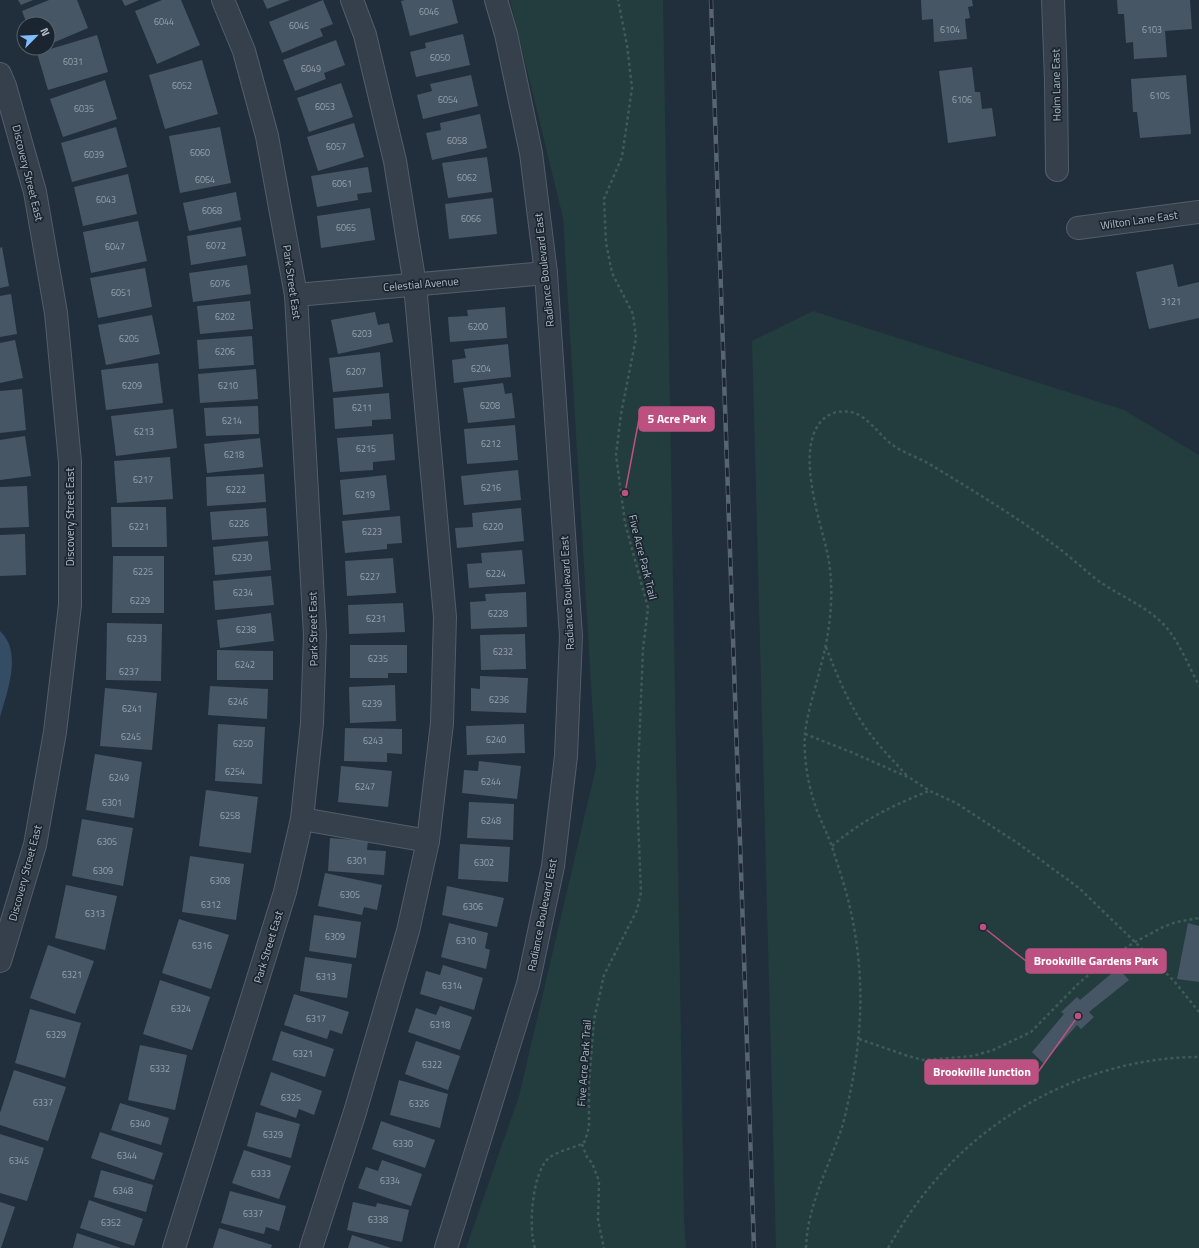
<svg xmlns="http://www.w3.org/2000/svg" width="1199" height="1248" font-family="'Titillium Web',sans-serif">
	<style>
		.green { fill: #233c3d }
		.water { fill: #344c64 }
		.building { fill: #475665 }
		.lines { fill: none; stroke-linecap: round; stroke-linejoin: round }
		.minor-casing { stroke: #535e6a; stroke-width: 24 }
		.path { stroke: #41595a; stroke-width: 2.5; stroke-dasharray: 3 3; stroke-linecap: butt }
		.minor { stroke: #35404c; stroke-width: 22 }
		.rail-casing { stroke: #576573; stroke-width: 4.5 }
		.rail { stroke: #1a2530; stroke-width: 3; stroke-dasharray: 9; stroke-linecap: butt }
		.labels { text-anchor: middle; stroke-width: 3.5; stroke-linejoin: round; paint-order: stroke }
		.number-label { font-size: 9px; fill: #96a2af }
		.street-label { font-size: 11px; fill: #b0bbc8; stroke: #1a2530 }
		.leader { fill: none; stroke: #bc5181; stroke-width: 1.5 }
		.callout-dot { fill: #bc5181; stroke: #1a2530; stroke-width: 1.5 }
		.callout { fill: #bc5181; stroke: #bc5181; stroke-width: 1.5 }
		.callout-label { font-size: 12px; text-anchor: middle; font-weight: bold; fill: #fff }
	</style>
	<rect width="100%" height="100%" fill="#212f3c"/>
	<g class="green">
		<polygon points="510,0 663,0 684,1216 686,1248 466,1248 519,1096 596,767 563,218"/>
		<polygon points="813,311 1124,410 1199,455 1199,1248 776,1248 752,341"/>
	</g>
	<path class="water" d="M0,631C23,652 7,692 0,717Z"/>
	<g class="building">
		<polygon points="18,0 33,0 21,5"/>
		<polygon points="49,0 77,0 88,28 48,45 48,24 27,24 22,11"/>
		<polygon points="122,0 139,0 125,6"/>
		<polygon points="162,0 181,0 200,45 157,64 135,11"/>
		<polygon points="263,0 290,0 267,9"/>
		<polygon points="323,0 333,24 320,29 323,36 282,53 269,22"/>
		<polygon points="405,0 452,0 458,23 410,36 401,1"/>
		<polygon points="921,0 972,0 973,6 968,7 970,18 965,19 967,39 934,42 933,19 922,20"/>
		<polygon points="1117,0 1190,0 1192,29 1165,31 1167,57 1134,59 1133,42 1126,43 1124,14 1118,14"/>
		<polygon points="463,34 470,65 416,77 410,52 426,48 425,43"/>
		<polygon points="97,35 108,72 48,90 37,53"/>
		<polygon points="336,40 345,65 324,73 326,79 295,91 283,60"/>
		<polygon points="202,60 218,114 165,129 149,75"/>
		<polygon points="972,67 975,92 980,92 982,109 992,108 996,136 948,143 939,71"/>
		<polygon points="471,75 478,106 423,119 417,95 432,91 430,84"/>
		<polygon points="1186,75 1191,134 1140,138 1137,112 1133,112 1131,79"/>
		<polygon points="105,80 117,119 63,137 50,99"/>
		<polygon points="341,83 353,117 309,132 297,98"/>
		<polygon points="480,114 487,148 432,160 426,133 441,130 440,123"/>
		<polygon points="354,123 364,157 318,171 307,137"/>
		<polygon points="116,127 127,167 72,182 61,143"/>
		<polygon points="220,127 231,183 180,193 169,136"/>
		<polygon points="487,157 492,192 448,198 442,163"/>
		<polygon points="368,167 372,192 357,194 358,200 317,207 311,176"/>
		<polygon points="128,174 137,214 83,226 74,187"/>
		<polygon points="236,192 241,220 189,231 183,203"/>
		<polygon points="493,198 497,234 449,239 445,204"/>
		<polygon points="370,208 375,240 321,248 317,216"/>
		<polygon points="138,221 147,261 91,273 83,232"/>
		<polygon points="241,227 246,256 191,265 187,236"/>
		<polygon points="2,247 9,286 0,288 0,248"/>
		<polygon points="1173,264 1178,287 1199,282 1199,318 1149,329 1136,272"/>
		<polygon points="247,265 251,294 193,302 189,273"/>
		<polygon points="145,268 152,307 98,318 90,278"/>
		<polygon points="11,294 17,334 0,337 0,296"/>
		<polygon points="250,301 253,329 200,334 197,306"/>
		<polygon points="505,307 507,338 450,342 448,317 468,316 467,310"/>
		<polygon points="375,312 378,325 389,323 393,342 338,354 331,320"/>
		<polygon points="152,315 160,354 106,365 98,325"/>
		<polygon points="252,336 254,365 199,369 197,340"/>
		<polygon points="15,340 23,378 0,383 0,343"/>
		<polygon points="508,344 511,377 454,383 452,360 466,358 464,349"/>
		<polygon points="380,352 383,387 333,392 329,358"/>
		<polygon points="158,363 163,403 106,410 101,370"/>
		<polygon points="256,369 258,399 200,403 198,374"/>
		<polygon points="503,383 505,394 512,393 515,418 468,423 463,388"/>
		<polygon points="22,389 26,430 0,433 0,391"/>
		<polygon points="389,393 391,419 372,420 372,426 335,429 333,398"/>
		<polygon points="258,406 259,434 206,436 204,408"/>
		<polygon points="173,409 177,448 116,456 111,416"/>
		<polygon points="515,425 518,460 467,464 464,429"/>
		<polygon points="393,434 395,460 373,462 373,470 340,472 337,438"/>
		<polygon points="25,436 31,476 0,480 0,440"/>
		<polygon points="260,438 263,467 207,473 204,444"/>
		<polygon points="170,457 173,499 117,503 114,461"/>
		<polygon points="518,470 521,500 464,505 461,476"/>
		<polygon points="264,474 266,502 207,506 206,477"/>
		<polygon points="386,475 390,510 343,515 340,480"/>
		<polygon points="27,486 29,527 0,528 0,487"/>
		<polygon points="111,507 166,507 167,547 112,547"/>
		<polygon points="266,508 268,536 212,540 210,512"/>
		<polygon points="521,508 524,541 457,548 455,528 473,527 472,513"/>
		<polygon points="400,516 402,543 387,544 387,549 345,553 342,521"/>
		<polygon points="25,534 26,575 0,576 0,535"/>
		<polygon points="268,541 271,570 215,575 213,547"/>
		<polygon points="522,550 525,584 469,588 467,564 482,563 481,553"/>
		<polygon points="113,556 164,556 164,613 112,613"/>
		<polygon points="393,558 396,593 347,596 345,561"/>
		<polygon points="271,576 274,605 215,610 213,581"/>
		<polygon points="526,592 527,627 471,629 470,602 486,601 485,594"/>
		<polygon points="403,603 405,632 349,634 348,605"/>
		<polygon points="271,613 274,641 220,648 217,620"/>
		<polygon points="107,623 162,624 161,681 106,680"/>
		<polygon points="525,634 526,669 481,670 480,635"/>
		<polygon points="350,645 407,645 407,673 388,673 388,678 350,678"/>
		<polygon points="217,650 273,651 273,680 217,680"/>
		<polygon points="480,676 528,678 526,713 471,711 471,688 480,689"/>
		<polygon points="395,685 396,721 350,723 349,687"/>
		<polygon points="210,686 268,689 267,719 208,715"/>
		<polygon points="105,688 157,693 152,750 100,746"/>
		<polygon points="218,724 265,727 262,784 215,781"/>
		<polygon points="524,724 525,753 467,755 466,726"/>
		<polygon points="345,728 402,729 402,754 387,753 387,762 344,761"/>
		<polygon points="95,754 142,762 134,818 86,810"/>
		<polygon points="479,761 521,766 517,799 462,793 464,770 478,771"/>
		<polygon points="341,766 392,771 388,807 338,802"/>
		<polygon points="206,790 258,797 251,853 199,846"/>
		<polygon points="469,802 514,804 513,840 467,838"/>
		<polygon points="82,819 133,828 123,886 72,876"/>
		<polygon points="330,838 368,841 367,850 386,851 384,875 328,871"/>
		<polygon points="460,844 510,847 508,882 458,879"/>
		<polygon points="190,856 244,864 236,920 182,912"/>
		<polygon points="325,873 382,885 377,910 364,907 362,915 318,906"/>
		<polygon points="66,885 117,896 105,950 55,938"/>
		<polygon points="447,886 504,898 497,927 442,915"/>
		<polygon points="314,915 361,922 356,958 309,951"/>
		<polygon points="179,919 229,935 211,989 162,973"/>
		<polygon points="449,923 488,933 485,948 490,950 486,969 441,957"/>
		<polygon points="1188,923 1199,926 1199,982 1177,979"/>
		<polygon points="48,945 94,961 75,1014 30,998"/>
		<polygon points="305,957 352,964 347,998 300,991"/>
		<polygon points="443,965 483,978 474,1010 420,994 426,971 440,975"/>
		<polygon points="1118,968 1129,980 1089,1012 1094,1017 1081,1029 1077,1025 1043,1063 1032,1052 1064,1014 1061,1012 1077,997 1080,1000"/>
		<polygon points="160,980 210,997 192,1050 143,1034"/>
		<polygon points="294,994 349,1012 342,1034 330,1030 327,1039 284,1025"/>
		<polygon points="440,1006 472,1017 460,1050 408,1032 416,1008 436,1015"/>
		<polygon points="30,1009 81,1023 65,1078 15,1063"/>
		<polygon points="281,1031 334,1049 325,1077 272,1060"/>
		<polygon points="416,1041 460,1056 448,1090 405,1074"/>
		<polygon points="140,1045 187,1055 175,1110 128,1100"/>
		<polygon points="14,1070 66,1087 48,1141 0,1125 0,1113"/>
		<polygon points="271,1072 322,1091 314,1115 299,1109 296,1118 260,1105"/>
		<polygon points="399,1080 448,1094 440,1128 390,1115"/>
		<polygon points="120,1103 169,1118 161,1145 111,1130"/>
		<polygon points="256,1112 300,1124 291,1158 247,1146"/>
		<polygon points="381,1121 435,1140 425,1168 372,1149"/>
		<polygon points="100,1132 163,1153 154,1180 91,1158"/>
		<polygon points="0,1134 44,1148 27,1201 0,1193"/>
		<polygon points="244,1150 291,1166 279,1199 232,1183"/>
		<polygon points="382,1160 422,1174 411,1206 358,1188 366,1167 378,1171"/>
		<polygon points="101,1170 153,1185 146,1212 94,1197"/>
		<polygon points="230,1191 286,1206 279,1231 266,1227 264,1234 221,1223"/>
		<polygon points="89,1200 143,1219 134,1246 80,1228"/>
		<polygon points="0,1202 15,1207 1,1248 0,1248"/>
		<polygon points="353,1202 376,1207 377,1203 409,1210 402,1242 347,1230"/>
		<polygon points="219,1228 272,1245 271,1248 213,1248"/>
		<polygon points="77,1233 121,1248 73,1248"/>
		<polygon points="352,1235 391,1248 348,1248"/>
	</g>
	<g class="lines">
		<defs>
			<g id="minor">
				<polyline points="1053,0 1056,80 1057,170"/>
				<polyline points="0,74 5,86 35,192 56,313 70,462 70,605 55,732 35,845 0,961"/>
				<polyline points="1078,228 1199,212"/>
				<polyline points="296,295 546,273"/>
				<polyline points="302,819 428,841"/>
				<polyline points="174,1248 285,892 302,819 312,723 315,635 296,295 267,136 244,51 223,0"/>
				<polyline points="311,1248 355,1112 408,931 428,841 442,723 445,617 415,285 395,161 365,35 352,0"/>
				<polyline points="446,1248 528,984 553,866 566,756 571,636 546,273 531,153 506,34 496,0"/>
			</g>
		</defs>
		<use href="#minor" class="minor-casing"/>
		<g class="path">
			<path d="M826,647C839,680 852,713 875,740C885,753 897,764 908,777"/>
			<polyline points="805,734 851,752 910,778 930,791 956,803 1019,844 1079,888 1135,942 1174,981 1199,1012"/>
			<path d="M832,846C859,822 895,804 929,791"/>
			<polyline points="859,1039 908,1056 923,1060 973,1056 993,1050 1031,1032 1078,984 1106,960 1119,952 1135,942 1163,927 1176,922 1199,918"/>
			<polyline points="582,1144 587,1157 592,1163 599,1181 598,1220 604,1248"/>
			<path d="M535,1248C528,1229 532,1170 550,1157C559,1151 572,1148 582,1144L585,1141L589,1127V1083L594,1020L604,975L637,910L641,892L637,796L643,649L648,608L625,523L616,455L621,414L636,338L633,314L612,273L606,243L604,199L622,157L632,88L627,45L618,0"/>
			<path d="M806,1248C807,1208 827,1170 840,1133C843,1125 845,1116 847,1107C852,1085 856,1064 858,1041C863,997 860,951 850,908C846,889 839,869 833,850C829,837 823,826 818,813C809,791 803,758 805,734C807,713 815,690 820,669C830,633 835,593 828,556C821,522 791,442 827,416C837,410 849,410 859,415C873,423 881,437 894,446C903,452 914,456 924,461C937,468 950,477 964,485C994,504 1025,523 1053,544C1070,556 1084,570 1100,582C1122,597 1148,607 1166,627C1179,642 1190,668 1199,686"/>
			<path d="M888,1248C901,1226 913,1207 929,1188C993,1108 1097,1057 1199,1057"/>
		</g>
		<use href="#minor" class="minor"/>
		<defs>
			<polyline id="rail" points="711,0 754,1248"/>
		</defs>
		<use href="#rail" class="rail-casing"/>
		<use href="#rail" class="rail"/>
	</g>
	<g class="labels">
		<g class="number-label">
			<text x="429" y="15">6046</text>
			<text x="164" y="25">6044</text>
			<text x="299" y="29">6045</text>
			<text x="950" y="33">6104</text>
			<text x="1152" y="33">6103</text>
			<text x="440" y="61">6050</text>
			<text x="73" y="65">6031</text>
			<text x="311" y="72">6049</text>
			<text x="182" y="89">6052</text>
			<text x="1160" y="99">6105</text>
			<text x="448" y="103">6054</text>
			<text x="962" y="103">6106</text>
			<text x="325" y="110">6053</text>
			<text x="84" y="112">6035</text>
			<text x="457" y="144">6058</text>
			<text x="336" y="150">6057</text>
			<text x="200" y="156">6060</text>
			<text x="94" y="158">6039</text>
			<text x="467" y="181">6062</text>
			<text x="205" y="183">6064</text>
			<text x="342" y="187">6061</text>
			<text x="106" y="203">6043</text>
			<text x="212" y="214">6068</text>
			<text x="471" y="222">6066</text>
			<text x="346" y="231">6065</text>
			<text x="216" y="249">6072</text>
			<text x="115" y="250">6047</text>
			<text x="220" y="287">6076</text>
			<text x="121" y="296">6051</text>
			<text x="1171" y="305">3121</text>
			<text x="225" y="320">6202</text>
			<text x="478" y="330">6200</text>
			<text x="362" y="337">6203</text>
			<text x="129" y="342">6205</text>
			<text x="225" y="355">6206</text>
			<text x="481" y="372">6204</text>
			<text x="356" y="375">6207</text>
			<text x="132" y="389">6209</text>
			<text x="228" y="389">6210</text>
			<text x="490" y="409">6208</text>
			<text x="362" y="411">6211</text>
			<text x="232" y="424">6214</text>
			<text x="144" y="435">6213</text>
			<text x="491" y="447">6212</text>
			<text x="366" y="452">6215</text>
			<text x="234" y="458">6218</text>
			<text x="143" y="483">6217</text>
			<text x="491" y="491">6216</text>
			<text x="236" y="493">6222</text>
			<text x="365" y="498">6219</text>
			<text x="239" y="527">6226</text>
			<text x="139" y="530">6221</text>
			<text x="493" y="530">6220</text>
			<text x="372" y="535">6223</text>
			<text x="242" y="561">6230</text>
			<text x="143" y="575">6225</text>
			<text x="496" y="577">6224</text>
			<text x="370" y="580">6227</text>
			<text x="243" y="596">6234</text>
			<text x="140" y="604">6229</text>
			<text x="498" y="617">6228</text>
			<text x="376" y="622">6231</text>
			<text x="246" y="633">6238</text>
			<text x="137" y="642">6233</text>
			<text x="503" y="655">6232</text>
			<text x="378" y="662">6235</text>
			<text x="245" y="668">6242</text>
			<text x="129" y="675">6237</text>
			<text x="499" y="703">6236</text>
			<text x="238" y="705">6246</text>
			<text x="372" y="707">6239</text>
			<text x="132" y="712">6241</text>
			<text x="131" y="740">6245</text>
			<text x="496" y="743">6240</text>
			<text x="373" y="744">6243</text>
			<text x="243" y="747">6250</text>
			<text x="235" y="775">6254</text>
			<text x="119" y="781">6249</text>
			<text x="491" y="785">6244</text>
			<text x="365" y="790">6247</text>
			<text x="112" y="806">6301</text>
			<text x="230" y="819">6258</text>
			<text x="491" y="824">6248</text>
			<text x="107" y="845">6305</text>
			<text x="357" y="864">6301</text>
			<text x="484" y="866">6302</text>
			<text x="103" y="874">6309</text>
			<text x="220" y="884">6308</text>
			<text x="350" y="898">6305</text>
			<text x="211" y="908">6312</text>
			<text x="473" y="910">6306</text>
			<text x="95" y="917">6313</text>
			<text x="335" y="940">6309</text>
			<text x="466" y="944">6310</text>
			<text x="202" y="949">6316</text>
			<text x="72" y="978">6321</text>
			<text x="326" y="980">6313</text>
			<text x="452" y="989">6314</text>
			<text x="181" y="1012">6324</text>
			<text x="316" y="1022">6317</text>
			<text x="440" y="1028">6318</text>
			<text x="56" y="1038">6329</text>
			<text x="303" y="1057">6321</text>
			<text x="432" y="1068">6322</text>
			<text x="160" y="1072">6332</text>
			<text x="291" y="1101">6325</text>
			<text x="43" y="1106">6337</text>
			<text x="419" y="1107">6326</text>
			<text x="140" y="1127">6340</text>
			<text x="273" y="1138">6329</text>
			<text x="403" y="1147">6330</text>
			<text x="127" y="1159">6344</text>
			<text x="19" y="1164">6345</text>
			<text x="261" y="1177">6333</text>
			<text x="390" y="1184">6334</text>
			<text x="123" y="1194">6348</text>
			<text x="253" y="1217">6337</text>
			<text x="378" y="1223">6338</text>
			<text x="111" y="1226">6352</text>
		</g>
		<g class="street-label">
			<text transform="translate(1056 85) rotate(-91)" y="4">Holm Lane East</text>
			<text transform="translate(28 173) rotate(76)" y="4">Discovery Street East</text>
			<text transform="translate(1139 220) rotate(-8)" y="4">Wilton Lane East</text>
			<text transform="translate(544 270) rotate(-96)" y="4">Radiance Boulevard East</text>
			<text transform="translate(292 282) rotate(82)" y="4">Park Street East</text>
			<text transform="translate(421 284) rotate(-5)" y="4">Celestial Avenue</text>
			<text transform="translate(70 517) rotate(-90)" y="4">Discovery Street East</text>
			<text transform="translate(643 557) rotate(76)" y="4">Five Acre Park Trail</text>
			<text transform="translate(567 593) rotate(-93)" y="4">Radiance Boulevard East</text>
			<text transform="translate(313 629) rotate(-91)" y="4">Park Street East</text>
			<text transform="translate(25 873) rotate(-75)" y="4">Discovery Street East</text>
			<text transform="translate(542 915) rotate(-79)" y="4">Radiance Boulevard East</text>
			<text transform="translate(268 947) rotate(-73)" y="4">Park Street East</text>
			<text transform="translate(584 1063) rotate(-86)" y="4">Five Acre Park Trail</text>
		</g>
	</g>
	<path class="leader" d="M625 493L639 419M983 927L1026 961M1078 1016L1038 1072"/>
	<g class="callout-dot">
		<circle cx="625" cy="493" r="4"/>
		<circle cx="983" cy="927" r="4"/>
		<circle cx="1078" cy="1016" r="4"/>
	</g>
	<g class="callout">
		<rect x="639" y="407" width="75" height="24" rx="4"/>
		<rect x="1026" y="949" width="140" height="24" rx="4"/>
		<rect x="925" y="1060" width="113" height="24" rx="4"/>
	</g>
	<g class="callout-label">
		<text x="677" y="423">5 Acre Park</text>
		<text x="1096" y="965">Brookville Gardens Park</text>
		<text x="982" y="1076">Brookville Junction</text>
	</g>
	<g transform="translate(36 36) rotate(66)"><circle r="19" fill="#1a2530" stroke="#56616d"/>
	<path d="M0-3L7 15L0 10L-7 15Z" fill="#80bbfc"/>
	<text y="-6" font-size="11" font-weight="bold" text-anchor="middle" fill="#b0bbc8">N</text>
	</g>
</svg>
